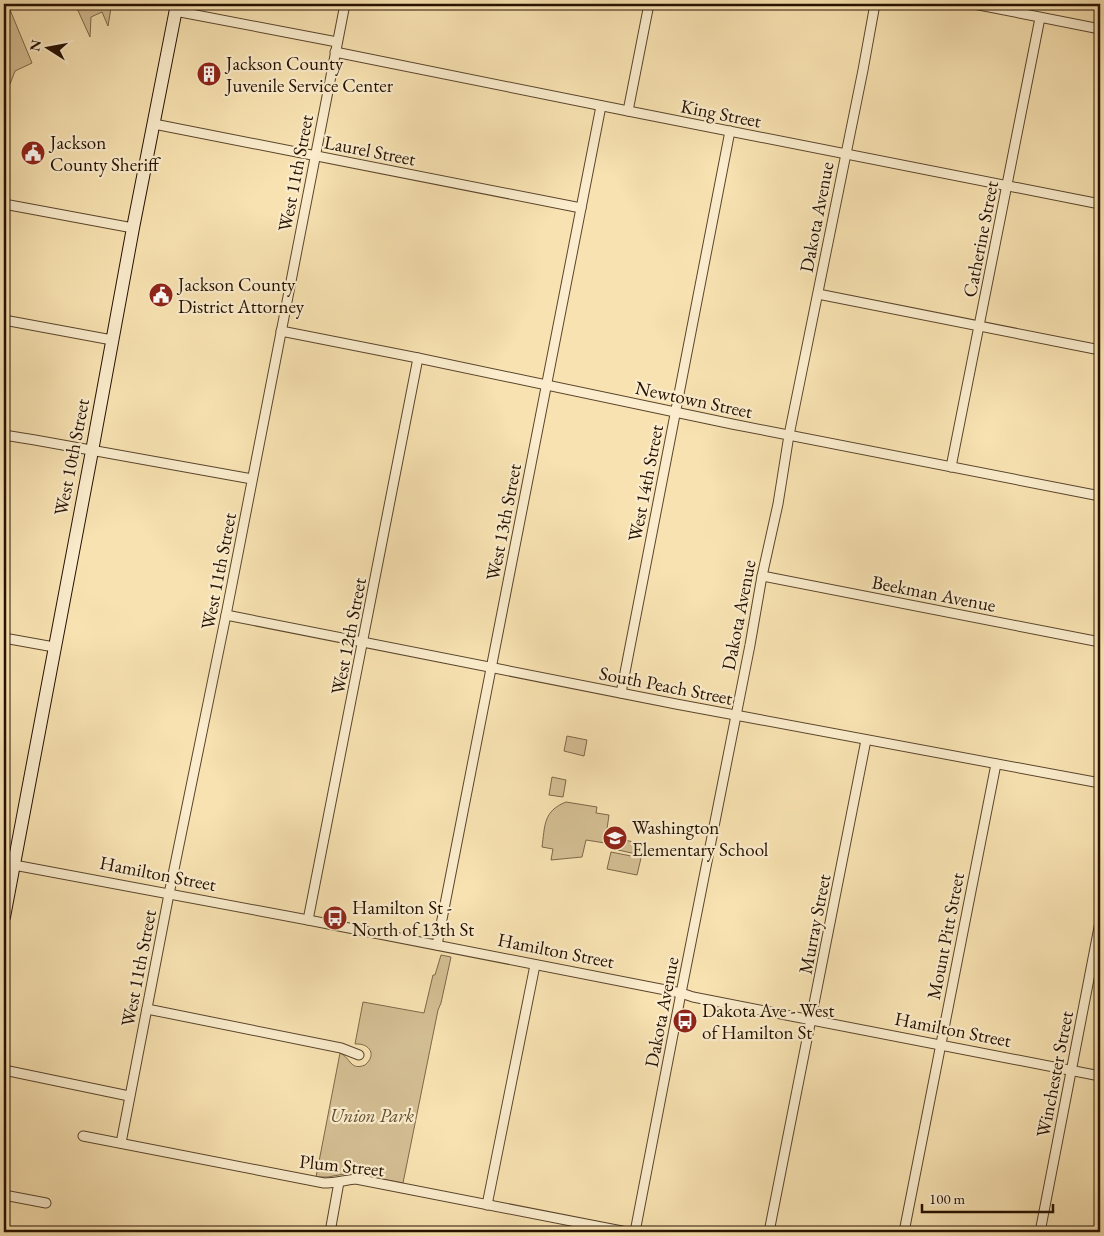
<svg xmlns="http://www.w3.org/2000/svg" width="1104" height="1236" font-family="'EB Garamond',serif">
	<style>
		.green { fill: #d4be93; stroke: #7d684a }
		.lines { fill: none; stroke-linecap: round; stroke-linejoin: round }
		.street-casing { stroke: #5a452c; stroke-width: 11 }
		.secondary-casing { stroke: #261100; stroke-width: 14 }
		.street { stroke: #faeccc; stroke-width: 9 }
		.secondary { stroke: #faeccc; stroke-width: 12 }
		.labels { text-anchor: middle; stroke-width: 4.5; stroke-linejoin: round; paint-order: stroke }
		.poi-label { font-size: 19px; fill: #261100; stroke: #faeccc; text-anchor: start }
		.street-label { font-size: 19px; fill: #261100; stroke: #faeccc }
		.park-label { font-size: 19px; font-style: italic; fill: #634e33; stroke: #faeccc }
	</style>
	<rect width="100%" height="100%" fill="#f8e2b1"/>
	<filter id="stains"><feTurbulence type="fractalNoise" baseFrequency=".004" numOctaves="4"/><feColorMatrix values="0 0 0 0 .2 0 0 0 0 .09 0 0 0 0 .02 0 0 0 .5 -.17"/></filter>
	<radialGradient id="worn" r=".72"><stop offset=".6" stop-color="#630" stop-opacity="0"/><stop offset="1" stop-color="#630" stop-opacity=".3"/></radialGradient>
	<g class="green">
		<polygon points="4,4 11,4 8,5 32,63 15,71 10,84 4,83"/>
		<polygon points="75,4 96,4 111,8 108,26 102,12 91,17 90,37"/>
		<polygon points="567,736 587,740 584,756 564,751"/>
		<polygon points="552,777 566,780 563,797 549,795"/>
		<path d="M566,802L597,807L596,813L609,815L605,843L586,840L582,857L551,860L553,849L542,847C545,826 543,811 566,802Z"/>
		<polygon points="620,839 643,844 641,855 618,850"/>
		<polygon points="611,852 641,858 637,875 607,869"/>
		<path d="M441,955L451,957L441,1003L438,1010L403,1183L350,1173L328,1177H316L340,1053C351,1058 350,1071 365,1065C377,1055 370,1043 355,1044L363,1002L424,1013L433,975H435Z"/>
	</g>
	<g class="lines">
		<defs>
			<g id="street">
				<polyline points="974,4 1100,29"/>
				<polyline points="175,11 337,42"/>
				<polyline points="335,52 628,111 1100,204"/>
				<polyline points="628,111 649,4"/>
				<polyline points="154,124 581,208"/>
				<polyline points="4,204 133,228"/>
				<polyline points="818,294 1100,350"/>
				<polyline points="4,320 112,340"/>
				<polyline points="281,331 418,358 732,424 1100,496"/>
				<polyline points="4,435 35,440 252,479"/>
				<polyline points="951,467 1040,18"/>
				<polyline points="762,576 1100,642"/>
				<polyline points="226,615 676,704 1100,783"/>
				<polyline points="4,638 54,647"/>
				<polyline points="621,693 730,131"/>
				<polyline points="14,865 308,920 681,993 693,997 1100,1076"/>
				<polyline points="308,920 418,358"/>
				<polyline points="437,945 601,106"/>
				<polyline points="147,1009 341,1048 359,1055"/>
				<polyline points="4,1070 129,1096"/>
				<path d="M83,1136L324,1183C335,1183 346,1180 356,1179L627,1232"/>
				<polyline points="121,1143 169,894 226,615 345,4"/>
				<polyline points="4,1195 46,1203"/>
				<polyline points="487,1205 535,965"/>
				<polyline points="330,1232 339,1182"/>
				<polyline points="635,1232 681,993 750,645 762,576 778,504 789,435 863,70 875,4"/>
				<polyline points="769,1232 866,740"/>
				<polyline points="904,1232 996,764"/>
				<polyline points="1040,1232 1100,922"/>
			</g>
			<polyline id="secondary" points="4,917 92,451 133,228 177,4"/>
		</defs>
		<use href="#street" class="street-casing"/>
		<use href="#secondary" class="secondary-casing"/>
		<use href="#street" class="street"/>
		<use href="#secondary" class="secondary"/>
	</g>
	<defs>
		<symbol id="building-disc" viewBox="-11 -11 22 22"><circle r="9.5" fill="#8f2418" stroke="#faeccc"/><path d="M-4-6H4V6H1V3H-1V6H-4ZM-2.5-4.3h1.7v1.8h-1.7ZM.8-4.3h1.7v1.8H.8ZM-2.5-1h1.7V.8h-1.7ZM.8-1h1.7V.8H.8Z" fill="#fff"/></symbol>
		<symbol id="civic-disc" viewBox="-11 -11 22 22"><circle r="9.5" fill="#8f2418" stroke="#faeccc"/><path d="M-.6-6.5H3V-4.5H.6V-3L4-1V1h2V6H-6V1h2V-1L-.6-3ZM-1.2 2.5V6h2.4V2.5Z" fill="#fff"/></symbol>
		<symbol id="school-disc" viewBox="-11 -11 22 22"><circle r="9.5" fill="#8f2418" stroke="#faeccc"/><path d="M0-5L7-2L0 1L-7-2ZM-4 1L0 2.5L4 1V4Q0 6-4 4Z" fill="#fff"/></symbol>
		<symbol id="bus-disc" viewBox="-11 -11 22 22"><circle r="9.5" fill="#8f2418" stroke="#faeccc"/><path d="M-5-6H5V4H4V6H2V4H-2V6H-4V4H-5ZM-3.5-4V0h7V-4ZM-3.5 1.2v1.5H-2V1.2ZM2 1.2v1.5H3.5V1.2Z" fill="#fff"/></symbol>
	</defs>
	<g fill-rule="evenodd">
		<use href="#building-disc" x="195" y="60" width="28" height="28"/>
		<use href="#civic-disc" x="19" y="139" width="28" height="28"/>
		<use href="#civic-disc" x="147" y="281" width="28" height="28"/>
		<use href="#school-disc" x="601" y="824" width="28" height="28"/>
		<use href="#bus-disc" x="321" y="904" width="28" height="28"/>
		<use href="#bus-disc" x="671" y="1007" width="28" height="28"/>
	</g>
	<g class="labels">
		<g class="poi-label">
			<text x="226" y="70">Jackson County<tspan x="226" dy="22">Juvenile Service Center</tspan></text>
			<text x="50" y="149">Jackson<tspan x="50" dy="22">County Sheriff</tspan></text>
			<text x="178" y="291">Jackson County<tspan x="178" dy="22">District Attorney</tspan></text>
			<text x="632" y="834">Washington<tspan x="632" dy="22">Elementary School</tspan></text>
			<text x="352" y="914">Hamilton St -<tspan x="352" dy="22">North of 13th St</tspan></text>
			<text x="702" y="1017">Dakota Ave - West<tspan x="702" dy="22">of Hamilton St</tspan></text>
		</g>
		<g class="street-label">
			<text transform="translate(721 113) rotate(11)" y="7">King Street</text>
			<text transform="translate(370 150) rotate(11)" y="7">Laurel Street</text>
			<text transform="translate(295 173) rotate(-79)" y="7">West 11th Street</text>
			<text transform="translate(816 217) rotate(-79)" y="7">Dakota Avenue</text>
			<text transform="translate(980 239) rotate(-79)" y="7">Catherine Street</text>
			<text transform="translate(694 399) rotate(12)" y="7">Newtown Street</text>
			<text transform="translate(71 457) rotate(-79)" y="7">West 10th Street</text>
			<text transform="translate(645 483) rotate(-79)" y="7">West 14th Street</text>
			<text transform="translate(503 522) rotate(-79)" y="7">West 13th Street</text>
			<text transform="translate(218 571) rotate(-79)" y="7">West 11th Street</text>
			<text transform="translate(934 593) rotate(11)" y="7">Beekman Avenue</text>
			<text transform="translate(738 615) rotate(-79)" y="7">Dakota Avenue</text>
			<text transform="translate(348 636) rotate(-79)" y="7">West 12th Street</text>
			<text transform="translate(666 685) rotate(11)" y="7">South Peach Street</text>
			<text transform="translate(158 873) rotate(11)" y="7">Hamilton Street</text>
			<text transform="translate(814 924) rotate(-79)" y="7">Murray Street</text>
			<text transform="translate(945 936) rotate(-79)" y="7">Mount Pitt Street</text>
			<text transform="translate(556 950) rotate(11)" y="7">Hamilton Street</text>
			<text transform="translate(138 968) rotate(-79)" y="7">West 11th Street</text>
			<text transform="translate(661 1012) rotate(-79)" y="7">Dakota Avenue</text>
			<text transform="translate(953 1029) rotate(11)" y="7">Hamilton Street</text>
			<text transform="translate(1054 1074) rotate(-79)" y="7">Winchester Street</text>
			<text transform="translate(342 1165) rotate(6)" y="7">Plum Street</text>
		</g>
		<g class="park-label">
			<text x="372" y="1122">Union Park</text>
		</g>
	</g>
	<rect width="1104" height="1236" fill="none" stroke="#f8e2b1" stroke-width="20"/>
	<rect x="5" y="5" width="1094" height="1226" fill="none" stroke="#261100" stroke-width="2.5"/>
	<rect x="10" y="10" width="1084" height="1216" fill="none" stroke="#261100"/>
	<g transform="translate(48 48) rotate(281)" stroke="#faeccc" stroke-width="4" paint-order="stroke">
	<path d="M0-4L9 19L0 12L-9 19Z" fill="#261100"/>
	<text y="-8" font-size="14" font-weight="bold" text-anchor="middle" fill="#261100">N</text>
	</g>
	<path d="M922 1204v8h131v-8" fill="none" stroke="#261100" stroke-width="2.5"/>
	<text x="929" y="1204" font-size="15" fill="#261100" stroke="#faeccc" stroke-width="4" paint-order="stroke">100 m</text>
	<rect width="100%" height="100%" filter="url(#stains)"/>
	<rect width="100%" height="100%" fill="url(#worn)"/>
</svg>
